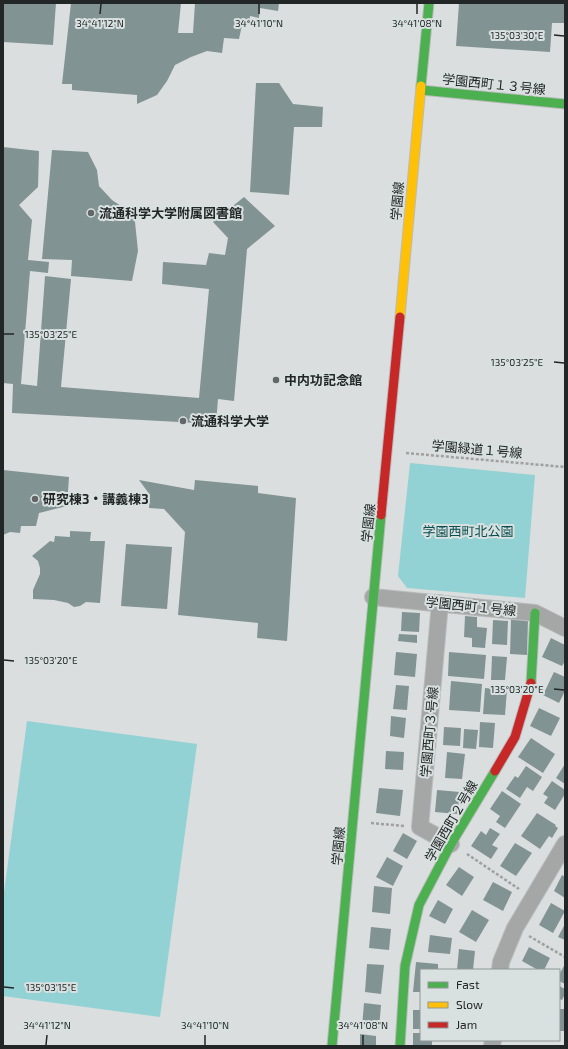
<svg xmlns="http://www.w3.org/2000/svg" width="568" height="1049" font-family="'Exo 2','Noto Sans JP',sans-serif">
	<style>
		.green { fill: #92d2d4 }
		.building { fill: #829394 }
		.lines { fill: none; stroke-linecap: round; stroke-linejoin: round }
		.street-casing { stroke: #babcbc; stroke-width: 18 }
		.fast-casing { stroke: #babcbc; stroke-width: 11 }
		.slow-casing { stroke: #babcbc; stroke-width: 11 }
		.jam-casing { stroke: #babcbc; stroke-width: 11 }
		.path { stroke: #9fa1a1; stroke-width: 2.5; stroke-dasharray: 3 2; stroke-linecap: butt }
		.street { stroke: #a5a7a6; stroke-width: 16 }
		.fast { stroke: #4caf50; stroke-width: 9 }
		.slow { stroke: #ffc107; stroke-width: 9 }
		.jam { stroke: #c62828; stroke-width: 9 }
		.ticks { fill: none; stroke: #232626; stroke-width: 1.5 }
		.poi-dot { fill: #636666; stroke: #d8e0e0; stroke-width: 1.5 }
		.labels { text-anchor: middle; stroke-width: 4; stroke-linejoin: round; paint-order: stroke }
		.street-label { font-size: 13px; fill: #232626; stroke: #d8e0e0 }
		.poi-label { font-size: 13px; font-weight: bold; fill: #232626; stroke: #d8e0e0; text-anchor: start }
		.park-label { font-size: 13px; fill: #094e50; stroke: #d8e0e0 }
		.ticks-label { font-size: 10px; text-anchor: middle; fill: #232626; stroke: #d8e0e0; stroke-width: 4; stroke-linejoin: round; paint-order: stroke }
	</style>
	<rect width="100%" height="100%" fill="#dadede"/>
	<g class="green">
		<polygon points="410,463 535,475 525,598 407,588 398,576"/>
		<polygon points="27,721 197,744 160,1017 3,996 3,900"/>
	</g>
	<g class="building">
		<polygon points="3,3 56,3 53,45 3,42"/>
		<polygon points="71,3 181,3 178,33 193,33 195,3 279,3 278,11 260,8 259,18 250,16 249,24 242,25 239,39 224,38 222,53 207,51 191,57 175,65 167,81 157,95 137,104 137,95 72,90 72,84 62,84"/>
		<polygon points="459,3 565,3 565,23 552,23 550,52 456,46"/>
		<polygon points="256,83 279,83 293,104 323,107 322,127 294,127 289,195 250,192"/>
		<polygon points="3,147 39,151 38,187 19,205 32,220 28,260 49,262 48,273 30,271 21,384 37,386 45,276 71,279 61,387 199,398 209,289 162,284 163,262 206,265 209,253 225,255 228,238 213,222 244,197 275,226 247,249 234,401 218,399 216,424 12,413 13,384 3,383 3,270 4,257 3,257"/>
		<polygon points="52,150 88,152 97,170 99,186 112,200 124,208 135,222 138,251 132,281 71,276 72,260 42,259"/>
		<polygon points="3,470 69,477 67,506 39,513 36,526 21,526 20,533 10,532 3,535"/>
		<polygon points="139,480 194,490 195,480 258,486 258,493 296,498 287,641 257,638 258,623 178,615 185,532 164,509 149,508 150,495"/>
		<polygon points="70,531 91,532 90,541 105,541 100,603 86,602 80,606 74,607 68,603 54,600 33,599 33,590 40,574 40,568 38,561 32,556 50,541 54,542 55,536 70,537"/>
		<polygon points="126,544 172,547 167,609 121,606"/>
		<polygon points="402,612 420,613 419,632 401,631"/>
		<polygon points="465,616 477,617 477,627 487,628 485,648 472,647 472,638 464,637"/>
		<polygon points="511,619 528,620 527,655 510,654"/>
		<polygon points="493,620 508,621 507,645 492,644"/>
		<polygon points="399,634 417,635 417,643 398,641"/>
		<polygon points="551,638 565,645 565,661 562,666 542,657"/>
		<polygon points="396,652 417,654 415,677 394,675"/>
		<polygon points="449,652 486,655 484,679 448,676"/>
		<polygon points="492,656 507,657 505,680 491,680"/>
		<polygon points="554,672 565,677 565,691 559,703 543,695"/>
		<polygon points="451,681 482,684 480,712 449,710"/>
		<polygon points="396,685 409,686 407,710 393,709"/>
		<polygon points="485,688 507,690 505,715 483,714"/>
		<polygon points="539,708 560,718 551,736 530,726"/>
		<polygon points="391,716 406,718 404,738 390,736"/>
		<polygon points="480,722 495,723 493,748 479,747"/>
		<polygon points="444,727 461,728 460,746 443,745"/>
		<polygon points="464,729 478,730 476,749 463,748"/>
		<polygon points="531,738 555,754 543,773 518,757"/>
		<polygon points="386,751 404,752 403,770 385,769"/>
		<polygon points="447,752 465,754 462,779 445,778"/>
		<polygon points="565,764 565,784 556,778"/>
		<polygon points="526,766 542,777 533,791 527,787 520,798 506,789 515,776 518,778"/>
		<polygon points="552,781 565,790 565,794 555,810 544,803 548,797 543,794"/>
		<polygon points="379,788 403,790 400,816 376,813"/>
		<polygon points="437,790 460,792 458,814 435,812"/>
		<polygon points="502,791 521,804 505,828 496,822 500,816 490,809"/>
		<polygon points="537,813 556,825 555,826 558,828 552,838 549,836 540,849 521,836"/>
		<polygon points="490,828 500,834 492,845 498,848 491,859 471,846 481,831 486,835"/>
		<polygon points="403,833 417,841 407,859 393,851"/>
		<polygon points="515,843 532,853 516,876 500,866"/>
		<polygon points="387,857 403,866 393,886 376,877"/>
		<polygon points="459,867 474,877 462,896 446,885"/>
		<polygon points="562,875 565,877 565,898 554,891"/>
		<polygon points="493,882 512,892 503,911 483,900"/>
		<polygon points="374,886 392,888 390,914 372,912"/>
		<polygon points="438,900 453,909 445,924 429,916"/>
		<polygon points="551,903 565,911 553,933 539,925"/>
		<polygon points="472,910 489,920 476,942 459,932"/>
		<polygon points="565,924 565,940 558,937"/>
		<polygon points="371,927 391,929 389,950 369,948"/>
		<polygon points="430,935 452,938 450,954 428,952"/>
		<polygon points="529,947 550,958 544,970 538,970 522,961"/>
		<polygon points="459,949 475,951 473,970 457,970"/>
		<polygon points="416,962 438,964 438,970 421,970 421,992 413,992"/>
		<polygon points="367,964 384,965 381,994 365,992"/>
		<polygon points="565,964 565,984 559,981 559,975"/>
		<polygon points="559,986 565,989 565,994 562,1000 559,999"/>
		<polygon points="364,1003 381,1005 379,1029 362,1027"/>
		<rect x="559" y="1009" width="6" height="22"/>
		<rect x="413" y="1010" width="8" height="19"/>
		<polygon points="413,1033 421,1033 421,1040 432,1040 432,1046 413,1046"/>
		<polygon points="360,1034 376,1036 376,1046 360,1046"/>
	</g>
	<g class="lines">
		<defs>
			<g id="street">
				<polyline points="373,597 535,613 565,628"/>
				<polyline points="440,603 420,827 451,844"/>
				<polyline points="500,970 501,962 515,928 565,844"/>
				<polyline points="492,1046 493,1040"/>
			</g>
			<g id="fast">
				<polyline points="421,86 429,3"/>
				<polyline points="421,90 565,104"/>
				<polyline points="531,683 535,613"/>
				<polyline points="332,1046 381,515"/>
				<polyline points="400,1046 405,966 419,905 451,844 495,771"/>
			</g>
			<polyline id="slow" points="400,317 421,86"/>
			<g id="jam">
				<polyline points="381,515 400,317"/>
				<polyline points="495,771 515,737 531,683"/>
			</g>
		</defs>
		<use href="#street" class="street-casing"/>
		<use href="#fast" class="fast-casing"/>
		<use href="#slow" class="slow-casing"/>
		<use href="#jam" class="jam-casing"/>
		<g class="path">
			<polyline points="406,453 565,467"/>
			<polyline points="371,823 404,826"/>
			<polyline points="467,854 519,889"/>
			<polyline points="529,936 565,957"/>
		</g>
		<use href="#street" class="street"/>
		<use href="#fast" class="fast"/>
		<use href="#slow" class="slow"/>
		<use href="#jam" class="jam"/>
	</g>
	<path class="ticks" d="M100,14L101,4M259,14V4M417,14V4M554,35L564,36M4,334H14M554,362L564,363M4,660L14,661M554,689L564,690M4,987L14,988M46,1045L47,1035M205,1045V1035M363,1045V1035"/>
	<g class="poi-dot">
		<circle cx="91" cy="213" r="4"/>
		<circle cx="276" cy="380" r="4"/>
		<circle cx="183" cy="421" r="4"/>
		<circle cx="35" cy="499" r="4"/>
	</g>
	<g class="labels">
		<g class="street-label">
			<text transform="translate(494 84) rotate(6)" y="5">学園西町１３号線</text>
			<text transform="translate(397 201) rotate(-85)" y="5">学園線</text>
			<text transform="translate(477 449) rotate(5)" y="5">学園緑道１号線</text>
			<text transform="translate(368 523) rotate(-84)" y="5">学園線</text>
			<text transform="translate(471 606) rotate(6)" y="5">学園西町１号線</text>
			<text transform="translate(429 732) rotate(-85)" y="5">学園西町３号線</text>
			<text transform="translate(451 821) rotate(-60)" y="5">学園西町２号線</text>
			<text transform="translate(338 846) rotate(-85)" y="5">学園線</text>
		</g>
		<g class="poi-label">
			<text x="99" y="218">流通科学大学附属図書館</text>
			<text x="284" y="385">中内功記念館</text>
			<text x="191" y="426">流通科学大学</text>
			<text x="43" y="504">研究棟3・講義棟3</text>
		</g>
		<g class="park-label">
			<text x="468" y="536">学園西町北公園</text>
		</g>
	</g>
	<g class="ticks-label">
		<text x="100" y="27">34°41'12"N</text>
		<text x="259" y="27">34°41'10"N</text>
		<text x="417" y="27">34°41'08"N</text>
		<text x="517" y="39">135°03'30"E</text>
		<text x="51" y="338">135°03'25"E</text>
		<text x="517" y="366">135°03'25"E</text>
		<text x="51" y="664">135°03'20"E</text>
		<text x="517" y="693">135°03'20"E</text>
		<text x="51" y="991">135°03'15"E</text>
		<text x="47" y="1029">34°41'12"N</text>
		<text x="205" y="1029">34°41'10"N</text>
		<text x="363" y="1029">34°41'08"N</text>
	</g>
	<rect width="568" height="1049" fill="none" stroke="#232626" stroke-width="8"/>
	<rect x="420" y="969" width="140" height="72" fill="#d8e0e0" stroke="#909696"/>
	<rect x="428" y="982" width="20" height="6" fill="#4caf50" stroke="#909696"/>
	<text x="456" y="989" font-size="12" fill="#232626">Fast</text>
	<rect x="428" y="1002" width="20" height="6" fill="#ffc107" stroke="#909696"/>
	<text x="456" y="1009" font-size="12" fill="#232626">Slow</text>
	<rect x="428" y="1022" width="20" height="6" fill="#c62828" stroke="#909696"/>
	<text x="456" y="1029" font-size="12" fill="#232626">Jam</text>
</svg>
